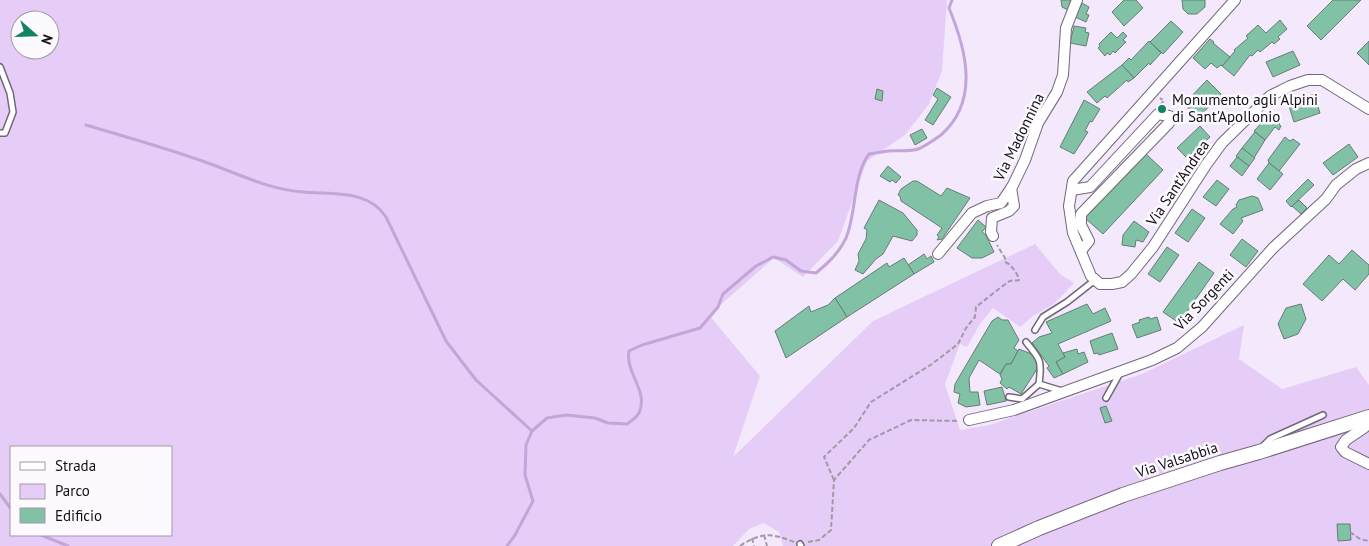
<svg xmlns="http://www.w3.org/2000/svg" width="1369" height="546" font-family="'PT Sans',sans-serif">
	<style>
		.green { fill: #e6cdf7; fill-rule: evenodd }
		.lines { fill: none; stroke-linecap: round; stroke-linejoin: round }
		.stream { stroke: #c3a5d8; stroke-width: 3 }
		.building { fill: #81c2a6; stroke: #677c73 }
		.lane-casing { stroke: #716778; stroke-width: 8 }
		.street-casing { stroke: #716778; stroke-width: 12 }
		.secondary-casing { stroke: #716778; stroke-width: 16 }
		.path { stroke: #a199a7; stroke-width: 2; stroke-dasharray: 5 2.5; stroke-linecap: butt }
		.lane { stroke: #fff; stroke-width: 5 }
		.street { stroke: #fff; stroke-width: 10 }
		.secondary { stroke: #fff; stroke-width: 14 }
		.poi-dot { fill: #148361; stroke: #fcfafe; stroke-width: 2 }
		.labels { text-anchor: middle; stroke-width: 5; stroke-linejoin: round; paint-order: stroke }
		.poi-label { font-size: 15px; fill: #130f15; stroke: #fcfafe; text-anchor: start }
		.street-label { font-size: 15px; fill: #130f15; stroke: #fcfafe }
	</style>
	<rect width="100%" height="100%" fill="#f4e9fc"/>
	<path class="green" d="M0,0H947L942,71L929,104L905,135L867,161L838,241L803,277L774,258L709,315L760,376L733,457L873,321L1035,244L1060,274L1074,283L1054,304L1033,316L1020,327L993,308L980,324L967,347L960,344L945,384L960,430L989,425L1142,374L1244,325L1239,359L1282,389L1356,367L1369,385V546H783L779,532L764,523L749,529L733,546H0ZM20,20H50V50H20ZM11,447H171V535H11Z"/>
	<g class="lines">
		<g class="stream">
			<path d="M86,125C126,137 166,148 205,162C237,173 269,190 303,192C332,195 368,189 386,217L446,341L476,380L532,431"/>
			<polyline points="0,494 11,509"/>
			<polyline points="41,535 68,546"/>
			<path d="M507,546L515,535L533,501L525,475L526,445L532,431L547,418L566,415L595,418L608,423L627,424C631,421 637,417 639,413C649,391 625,373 629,351L642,345L700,328L718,307L723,294L756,266L773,257L786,260L801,271L816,273C828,263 839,253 846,238C857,213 852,177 869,154C875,153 882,152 888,151C897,150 910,152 918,149C926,146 934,140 941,135C980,101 966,49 949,8L952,0"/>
		</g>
	</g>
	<g class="building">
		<polygon points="1061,0 1073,0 1068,10 1062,7"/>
		<polygon points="1124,0 1136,0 1143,8 1124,26 1112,12"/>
		<polygon points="1182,0 1205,0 1205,7 1197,14 1188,14 1183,9"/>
		<polygon points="1333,0 1361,0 1321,40 1307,26"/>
		<polygon points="1082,3 1089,7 1086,14 1089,15 1086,22 1075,17"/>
		<polygon points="1280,20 1287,29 1278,37 1280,39 1274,44 1272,42 1260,52 1258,50 1252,56 1250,55 1234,76 1222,66 1235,51 1234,50 1248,38 1246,36 1258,25 1266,33"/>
		<polygon points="1171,21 1183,32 1163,54 1150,42"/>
		<polygon points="1074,26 1086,28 1085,32 1089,33 1086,46 1070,43"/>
		<polygon points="1111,32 1117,38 1123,32 1127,36 1123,40 1126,42 1115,53 1113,51 1110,55 1107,53 1105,56 1098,48 1100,46 1099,44"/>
		<polygon points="1210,39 1214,42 1213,43 1230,57 1222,66 1221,65 1217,68 1211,63 1205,69 1193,58"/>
		<polygon points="1149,41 1161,53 1150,65 1149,63 1134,78 1122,65 1129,58 1131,60"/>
		<polygon points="1369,41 1369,65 1357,53"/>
		<polygon points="1293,51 1300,65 1273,77 1266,62"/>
		<polygon points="1122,65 1134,78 1128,82 1127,80 1107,98 1105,96 1097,103 1087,92"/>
		<polygon points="1207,80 1221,94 1198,118 1184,104"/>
		<polygon points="937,88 951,97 933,125 925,120 938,99 933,95"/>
		<polygon points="877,89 883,91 882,101 875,99"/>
		<polygon points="1314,94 1320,113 1294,122 1288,103"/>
		<polygon points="1084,100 1100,109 1092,122 1090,121 1085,131 1088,132 1074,154 1060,147"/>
		<polygon points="1270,114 1280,123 1279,124 1281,126 1279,130 1275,127 1265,140 1254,131"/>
		<polygon points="1200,126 1210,137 1187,158 1177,148"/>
		<polygon points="922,129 927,138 915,145 910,135"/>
		<polygon points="1255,132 1265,140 1254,158 1242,148"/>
		<polygon points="1285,137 1290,141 1293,139 1300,144 1279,171 1269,163 1268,160"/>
		<polygon points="1349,144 1358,157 1333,175 1323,163"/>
		<polygon points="1242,148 1255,158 1249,166 1236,156"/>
		<polygon points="1145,153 1163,170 1103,234 1085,218"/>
		<polygon points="1237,157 1249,166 1242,176 1230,166"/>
		<polygon points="1269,163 1283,174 1270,190 1257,179"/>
		<polygon points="888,166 901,177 896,183 892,180 890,182 880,176"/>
		<polygon points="1308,179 1314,185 1291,207 1286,201"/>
		<polygon points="1217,180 1229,189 1216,206 1203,197"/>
		<polygon points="913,181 917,181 941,196 947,188 970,198 942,239 937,240 939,237 937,235 942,228 901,201 900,196 898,195 901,189"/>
		<polygon points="1252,196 1258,198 1263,210 1241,218 1243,221 1233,234 1220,224 1233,209 1237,207 1236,205 1239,200"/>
		<polygon points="879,200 903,213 917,230 917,235 912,241 893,236 883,254 876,259 863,274 855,270 859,261 858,254 866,239 867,230 864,228"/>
		<polygon points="1299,200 1307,208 1301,214 1292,206"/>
		<polygon points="1192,209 1205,218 1188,242 1175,233"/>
		<polygon points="978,220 986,227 982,232 986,235 994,252 982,258 972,258 957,248"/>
		<polygon points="1134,221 1149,232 1143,242 1136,240 1135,247 1122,245 1123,235"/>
		<polygon points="1242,239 1258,251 1246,267 1230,255"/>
		<polygon points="1167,247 1179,255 1160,282 1148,274"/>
		<polygon points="1352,250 1369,265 1369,274 1355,290 1343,279 1322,301 1303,284 1329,255 1339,264"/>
		<polygon points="924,254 927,259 931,256 934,262 914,274 908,265"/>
		<polygon points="904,258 914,274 847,317 835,298 887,263 889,267"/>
		<polygon points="1199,262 1214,273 1179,323 1163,312"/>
		<polygon points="835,298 847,317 786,358 775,331 809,306 811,312 828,305"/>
		<polygon points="1087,304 1093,314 1105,308 1111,321 1058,344 1065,357 1056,362 1063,374 1054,378 1047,368 1049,366 1032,343 1039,337 1052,333 1046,322"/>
		<polygon points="1301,304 1306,319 1298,334 1284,339 1278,324 1286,308"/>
		<polygon points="998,317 1002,320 1008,320 1019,340 1014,348 1018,351 1011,364 1006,364 1000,374 979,360 969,378 970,392 978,392 980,405 966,407 958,403 960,394 954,392 955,384 992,321"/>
		<polygon points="1149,317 1150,319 1157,317 1161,330 1137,338 1132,325 1140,322 1139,320"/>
		<polygon points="1112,333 1118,349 1099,355 1098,353 1094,354 1090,341"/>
		<polygon points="1019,349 1034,355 1039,366 1021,394 1009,387 1007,389 1000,383 1002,379 1000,375 1006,364 1011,364"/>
		<polygon points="1077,349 1078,354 1084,352 1088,362 1063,374 1056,362 1065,357 1063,353"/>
		<polygon points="1002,387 1006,401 987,405 984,391"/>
		<polygon points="1106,406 1112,421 1105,423 1100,408"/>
		<polygon points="1337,524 1350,524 1351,540 1338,541"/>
	</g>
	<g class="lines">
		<defs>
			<g id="lane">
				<polyline points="0,67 10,93 13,112 5,133 0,133"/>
				<polyline points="1035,330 1043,317 1067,302 1095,280"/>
				<path d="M1026,342C1041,360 1042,361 1039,384"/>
				<polyline points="1009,397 1022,399 1039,384 1062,391"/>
				<polyline points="1106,398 1120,373"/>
				<polyline points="1261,448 1270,439 1323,415"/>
				<polyline points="800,544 801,546"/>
			</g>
			<g id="street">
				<polyline points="1235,0 1073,181 1069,206 1073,233 1091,276 1100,284 1112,284 1122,282 1131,274 1153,247 1206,165 1222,143 1270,96 1290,86 1308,80 1322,80 1369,109"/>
				<polyline points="1072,190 1090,187 1158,114 1169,116 1169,123 1081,214 1081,225 1089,241 1081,251"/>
				<polyline points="993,236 991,232 992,218 1009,211 1014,206 1011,188"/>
				<polyline points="938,254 972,213 987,206 1001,203 1012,187 1025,160 1038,123 1057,92 1063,75 1066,28 1077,0"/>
				<polyline points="1365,418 1365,427 1346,440 1341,447 1345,452 1369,464"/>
				<polyline points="969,420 1014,410 1152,360 1177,348 1202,327 1273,248 1326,199 1336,185 1356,169 1369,163"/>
			</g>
			<polyline id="secondary" points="999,546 1039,528 1123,495 1220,463 1259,452 1369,417"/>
		</defs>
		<use href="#lane" class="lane-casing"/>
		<use href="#street" class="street-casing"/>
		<use href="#secondary" class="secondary-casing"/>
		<g class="path">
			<polyline points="1160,105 1164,101 1160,98"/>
			<path d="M834,480L824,457L854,428L871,402L932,364L958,344L966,328L975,317L976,307C981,303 1007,282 1010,281C1013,280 1016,281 1019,280C1018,274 1011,264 1005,262V258L997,245"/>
			<polyline points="1350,532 1360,539 1369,541"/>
			<polyline points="764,535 767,546"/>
			<polyline points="752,538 754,546"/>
			<polyline points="808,542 819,540 831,530 834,480 869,440 911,420 959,421"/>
			<path d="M740,546C761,532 772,533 794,542"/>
		</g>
		<use href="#lane" class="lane"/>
		<use href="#street" class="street"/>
		<use href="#secondary" class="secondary"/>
	</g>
	<circle class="poi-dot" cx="1162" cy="109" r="5"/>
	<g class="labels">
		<g class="poi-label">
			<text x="1172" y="105">Monumento agli Alpini<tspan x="1172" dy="17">di Sant'Apollonio</tspan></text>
		</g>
		<g class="street-label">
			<text transform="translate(1019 137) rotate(-64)" y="5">Via Madonnina</text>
			<text transform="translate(1178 183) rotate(-56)" y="5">Via Sant'Andrea</text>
			<text transform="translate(1204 300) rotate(-46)" y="5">Via Sorgenti</text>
			<text transform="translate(1177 460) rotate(-18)" y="5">Via Valsabbia</text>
		</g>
	</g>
	<rect x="10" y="446" width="162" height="90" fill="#fcfafe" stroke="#9f9ca1"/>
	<rect x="20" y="462" width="25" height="8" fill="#ffffff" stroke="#9f9ca1"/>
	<text x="55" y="471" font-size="15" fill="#130f15">Strada</text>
	<rect x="20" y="484" width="25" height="15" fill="#e6cdf7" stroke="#9f9ca1"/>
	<text x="55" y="496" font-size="15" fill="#130f15">Parco</text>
	<rect x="20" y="508" width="25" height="15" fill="#81c2a6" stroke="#9f9ca1"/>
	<text x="55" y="521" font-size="15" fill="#130f15">Edificio</text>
	<g transform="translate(35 35) rotate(110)"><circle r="24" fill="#fcfafe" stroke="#9f9ca1"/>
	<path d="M0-4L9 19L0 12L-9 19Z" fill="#148361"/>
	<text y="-8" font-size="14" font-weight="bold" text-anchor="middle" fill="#130f15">N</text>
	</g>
</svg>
